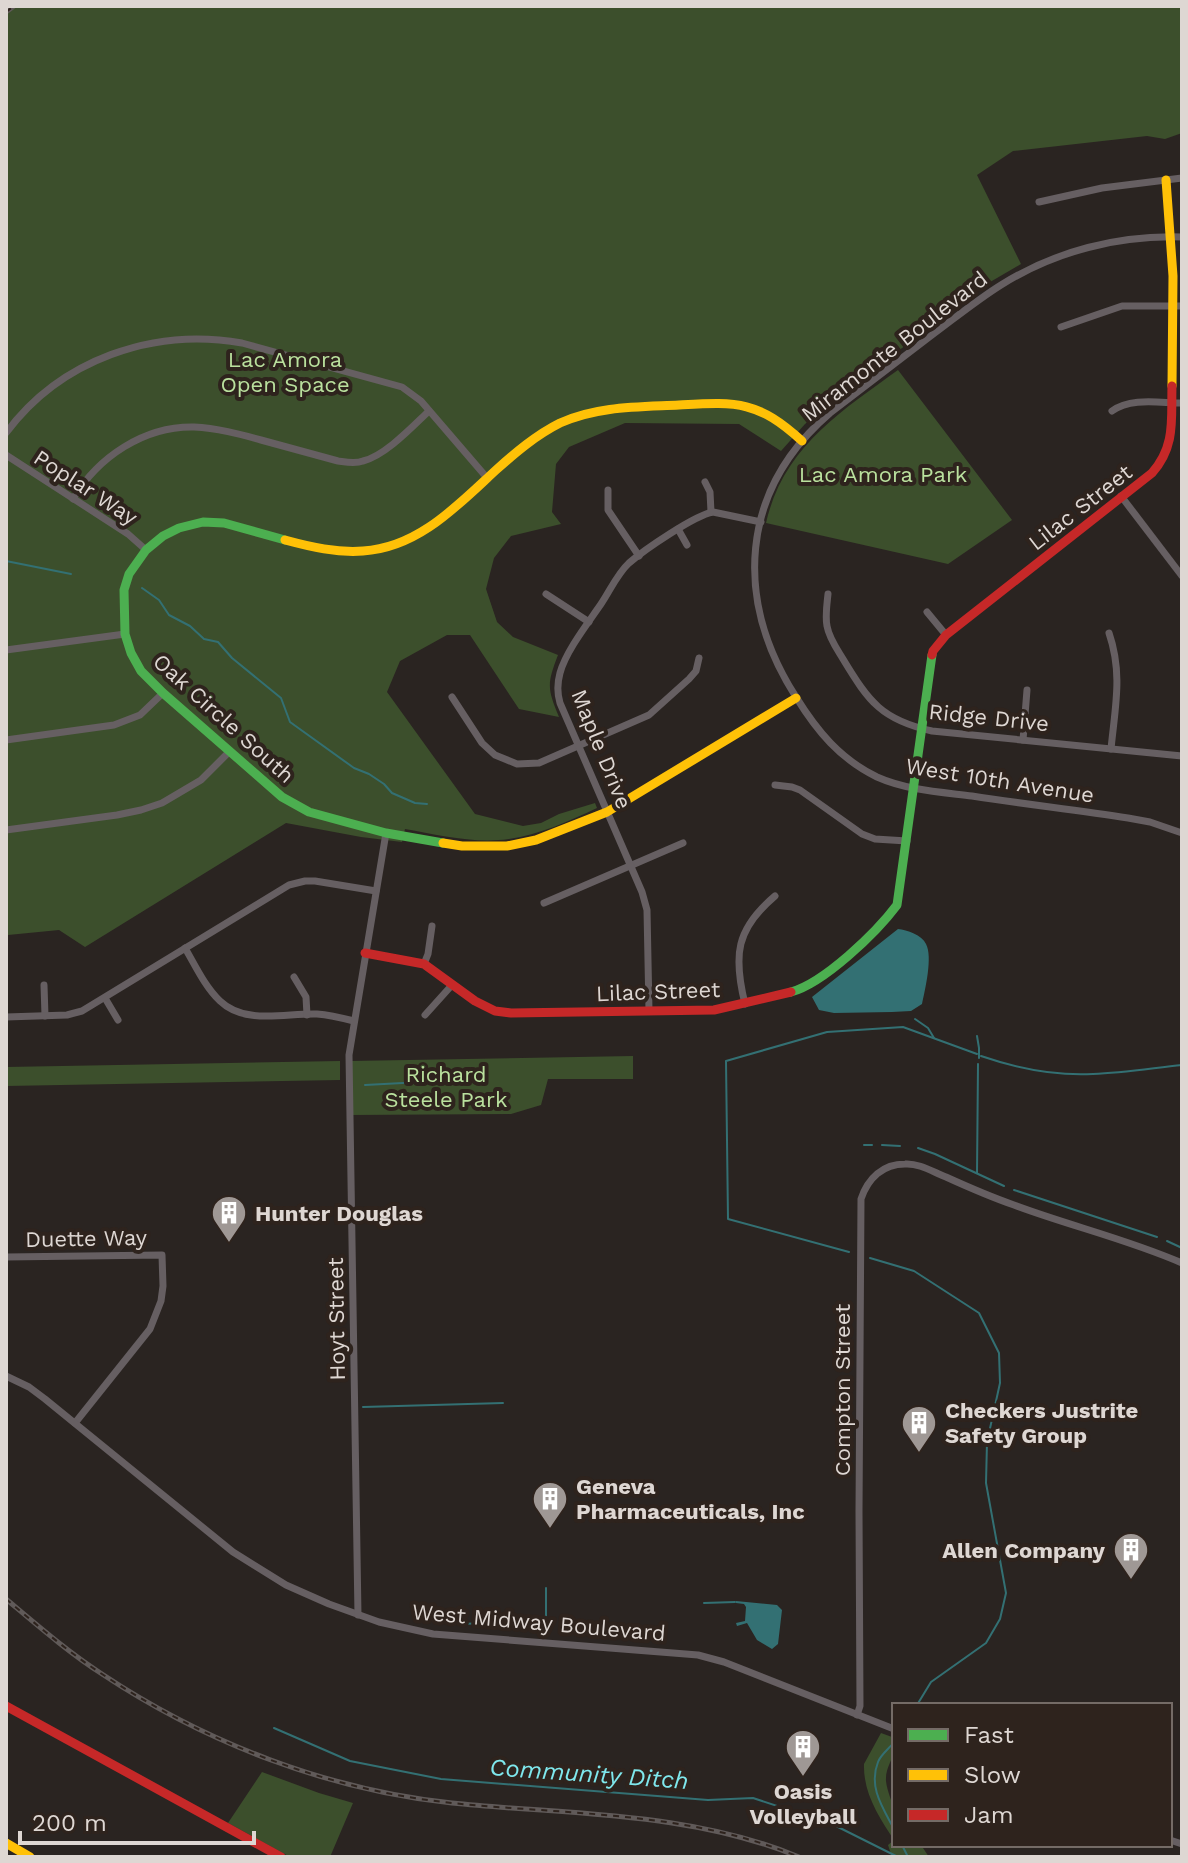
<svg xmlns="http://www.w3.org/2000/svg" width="1188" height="1863" font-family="'Work Sans',sans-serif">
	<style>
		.green { fill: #3c4f2c }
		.water { fill: #337073 }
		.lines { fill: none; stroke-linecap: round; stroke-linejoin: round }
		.stream { stroke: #337073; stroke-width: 2 }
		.street { stroke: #665f62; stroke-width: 7 }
		.fast { stroke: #4caf50; stroke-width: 9 }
		.slow { stroke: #ffc107; stroke-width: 9 }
		.jam { stroke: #c62828; stroke-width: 9 }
		.rail-casing { stroke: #605a59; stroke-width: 5 }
		.rail { stroke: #2e231d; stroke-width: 2; stroke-dasharray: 6; stroke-linecap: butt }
		.labels { text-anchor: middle; stroke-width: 8; stroke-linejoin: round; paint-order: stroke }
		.street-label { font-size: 22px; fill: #ded7d3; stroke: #2e231d }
		.park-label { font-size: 22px; fill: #bae19e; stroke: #2e231d }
		.poi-label { font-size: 22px; font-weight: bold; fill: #ded7d3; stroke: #2e231d; text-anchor: start }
		.water-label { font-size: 24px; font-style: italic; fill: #7fe8ed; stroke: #2e231d }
	</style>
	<rect width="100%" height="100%" fill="#2a2421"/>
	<g class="green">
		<path d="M6,6H1182V133L1165,139L1147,136L1013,151L977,175L1021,264L985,285L856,383L805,424L781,451L739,424L625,423L569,447L556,464L552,512L561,524L511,536L494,558L486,589L497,622L513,637L558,655C547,684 547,688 559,717L519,709L470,635H447L400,661L387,692L475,814L523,826L541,823L559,814L595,803L597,808C569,821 539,835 509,839C475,844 438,835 405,829L402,842L361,837L286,823L85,947L59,930L8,935L6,938Z"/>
		<path d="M898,370L1012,520L948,564L766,523C783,448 840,412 898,370Z"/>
		<polygon points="633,1056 633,1079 548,1079 541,1105 511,1114 350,1115 350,1061"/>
		<polygon points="340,1061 340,1080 6,1086 6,1067"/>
		<path d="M881,1733L892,1737C899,1757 885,1763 886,1781C887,1792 893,1802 894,1812C895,1823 894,1834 894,1845H921L929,1857H892L888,1845L894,1840C879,1817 863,1793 864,1764Z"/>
		<polygon points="262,1772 319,1793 353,1803 330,1857 290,1857 228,1823"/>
	</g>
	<g class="water">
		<path d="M898,929C907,930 922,935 926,944C933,957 925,990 922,1004L911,1011L892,1012L834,1013L819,1010L812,997Z"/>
		<polygon points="736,1601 777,1605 782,1610 778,1644 772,1649 757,1640 747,1623 737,1626 736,1623 745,1621 746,1607 744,1604 736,1603"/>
	</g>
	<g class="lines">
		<g class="stream">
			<polyline points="6,561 71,574"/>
			<polyline points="142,588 159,600 169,615 190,626 204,639 218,642 232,658 281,698 290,722 354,768 369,774 384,784 392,793 415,803 427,804"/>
			<polyline points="915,1019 928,1028 934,1038"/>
			<polyline points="977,1036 979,1048 979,1058"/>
			<path d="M981,1056C1016,1068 1056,1076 1093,1074C1123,1073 1153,1068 1182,1065"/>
			<polyline points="365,1085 478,1079"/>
			<polyline points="864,1145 872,1145"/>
			<polyline points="882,1145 900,1146"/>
			<polyline points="918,1148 935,1154 1004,1186"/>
			<polyline points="977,1173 978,1064"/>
			<polyline points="1014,1190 1157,1237"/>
			<polyline points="1167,1241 1182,1248"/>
			<polyline points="849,1252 728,1219 726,1061 827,1032 903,1027 977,1054"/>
			<polyline points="870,1258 914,1271 979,1313 999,1353 1000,1383 987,1442 986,1483 1006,1593 1000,1619 986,1643 931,1682 917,1705"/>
			<polyline points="363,1407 503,1403"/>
			<polyline points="704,1603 735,1602"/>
			<polyline points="461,1624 539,1621 546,1616 546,1588"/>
			<polyline points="274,1728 350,1761 441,1779 708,1800 753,1798 832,1824 898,1857"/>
			<path d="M894,1742C889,1749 881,1754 878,1762C868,1787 883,1808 894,1829"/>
			<polyline points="902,1845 908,1857"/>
		</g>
		<g class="street">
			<polyline points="1039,202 1102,188 1182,178"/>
			<path d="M1182,237C1119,235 1055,251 1001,285C977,300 955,318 932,335C898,361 864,387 830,413C739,491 734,600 796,697C817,731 840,759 877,777C906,790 940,792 972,796C1024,804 1076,810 1128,818L1150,822L1182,833"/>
			<polyline points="1061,327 1122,306 1182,306"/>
			<path d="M1112,411C1131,397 1160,403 1182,403"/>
			<path d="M6,433C60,360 153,327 242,343L402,387L421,401L488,479"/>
			<polyline points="6,455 128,534 146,550"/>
			<polyline points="705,482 710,492 711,512"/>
			<polyline points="608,490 608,510 639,556"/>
			<polyline points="1121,496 1182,576"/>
			<path d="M73,499C98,457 144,426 194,427C217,428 239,434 261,440C286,447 312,454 338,461C346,462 355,464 363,461C385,456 413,426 429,411"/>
			<polyline points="678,529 687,545"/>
			<polyline points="546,594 589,622"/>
			<path d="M828,594C827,604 825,616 827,626C829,638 837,649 843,659C869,702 882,720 932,731L1182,756"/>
			<polyline points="927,612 946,635"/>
			<path d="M1109,633C1123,674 1115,707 1111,749"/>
			<polyline points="6,650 125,634"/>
			<polyline points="452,697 482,743 495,755 517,764 539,763 649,715 689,679 696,671 699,658"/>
			<polyline points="6,740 114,725 140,715 163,693"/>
			<polyline points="1023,740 1027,690"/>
			<polyline points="775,785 792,787 800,790 862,834 875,839 907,841"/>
			<polyline points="6,830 117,815 141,810 162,803 201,780 229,752"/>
			<polyline points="544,903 683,843"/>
			<path d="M185,948C195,965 205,987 220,1001C245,1025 285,1013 317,1014C329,1015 342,1018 354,1021"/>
			<polyline points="424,964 428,954 432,926"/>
			<polyline points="294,977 306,997 307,1015"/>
			<polyline points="44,985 45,1016"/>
			<polyline points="105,998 118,1020"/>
			<path d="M745,1004C733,955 736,929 775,896"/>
			<path d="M649,1011L647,910L642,892L560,703C557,693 557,684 560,673C566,651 588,623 601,604C610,591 617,574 629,563C644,550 695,515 713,512L761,522"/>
			<polyline points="425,1015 452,985"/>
			<polyline points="6,1017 67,1015 82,1011 289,885 305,881 315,881 376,891"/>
			<polyline points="6,1257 162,1255 163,1286 161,1301 150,1329 75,1423"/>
			<polyline points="6,1376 29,1387 45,1399 233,1552 286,1585 329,1604 379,1622 433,1634 673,1653 698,1655 724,1662 894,1729"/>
			<polyline points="358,1615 349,1055 386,833"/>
			<path d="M857,1715L860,1706L859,1511L861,1199C868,1178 883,1164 905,1164C919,1163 933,1172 946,1177C968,1187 991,1197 1014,1205C1070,1226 1127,1239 1182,1263"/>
			<polyline points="1170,1840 1182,1844"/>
		</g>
		<g class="fast">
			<polyline points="285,540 224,523 203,522 179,528 163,536 146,550 129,574 124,590 125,634 131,653 141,671 163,693 282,797 309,812 386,833 443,843"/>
			<path d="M791,992C824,983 876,933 897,905L932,655"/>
		</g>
		<g class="slow">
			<polyline points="1166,180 1173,276 1172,386"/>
			<path d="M285,540C311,547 337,553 363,551C418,548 458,505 496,470C515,453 536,435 560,423C597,406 639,407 679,405C737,402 757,400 802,441"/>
			<polyline points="443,843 462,846 507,846 536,840 607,812 796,698"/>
			<polyline points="6,1843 30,1857"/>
		</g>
		<g class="jam">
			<path d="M932,655L933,651L946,635L1152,473C1176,446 1171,419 1172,386"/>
			<polyline points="365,953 424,964 475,1001 495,1011 511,1013 714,1010 791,992"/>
			<polyline points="6,1706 281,1857"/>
		</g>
		<defs>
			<g id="rail">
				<polyline points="6,12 14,6"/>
				<path d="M6,1599C37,1625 68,1652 102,1674C206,1743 328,1790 452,1803C569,1815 689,1811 799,1857"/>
			</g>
		</defs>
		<use href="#rail" class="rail-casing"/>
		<use href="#rail" class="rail"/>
	</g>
	<defs>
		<symbol id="building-pin" viewBox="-11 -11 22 30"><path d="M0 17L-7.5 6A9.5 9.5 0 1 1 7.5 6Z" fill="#9f9895" stroke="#2e231d"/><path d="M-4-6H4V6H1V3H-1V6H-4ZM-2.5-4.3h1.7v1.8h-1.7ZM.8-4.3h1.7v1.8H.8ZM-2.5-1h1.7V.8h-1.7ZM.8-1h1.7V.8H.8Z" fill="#fff"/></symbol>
	</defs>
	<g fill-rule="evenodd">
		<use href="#building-pin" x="209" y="1193" width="40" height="54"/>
		<use href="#building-pin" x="899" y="1403" width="40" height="54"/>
		<use href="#building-pin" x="530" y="1479" width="40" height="54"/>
		<use href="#building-pin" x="1111" y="1530" width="40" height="54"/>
		<use href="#building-pin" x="783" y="1727" width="40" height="54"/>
	</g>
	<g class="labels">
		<g class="street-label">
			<text transform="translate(894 346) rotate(-38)" y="8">Miramonte Boulevard</text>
			<text transform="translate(86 487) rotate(33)" y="8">Poplar Way</text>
			<text transform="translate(1080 507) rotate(-38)" y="8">Lilac Street</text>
			<text transform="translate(989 717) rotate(6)" y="8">Ridge Drive</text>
			<text transform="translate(224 718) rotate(42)" y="8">Oak Circle South</text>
			<text transform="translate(602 749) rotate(68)" y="8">Maple Drive</text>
			<text transform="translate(1000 780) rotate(9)" y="8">West 10th Avenue</text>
			<text transform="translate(658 991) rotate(-2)" y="8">Lilac Street</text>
			<text transform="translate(86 1238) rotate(-1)" y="8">Duette Way</text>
			<text transform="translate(336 1319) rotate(-91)" y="8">Hoyt Street</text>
			<text transform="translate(842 1390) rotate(-90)" y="8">Compton Street</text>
			<text transform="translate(539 1622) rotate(5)" y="8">West Midway Boulevard</text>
		</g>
		<g class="park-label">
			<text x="285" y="367">Lac Amora<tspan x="285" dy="25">Open Space</tspan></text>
			<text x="883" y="482">Lac Amora Park</text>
			<text x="446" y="1082">Richard<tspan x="446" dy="25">Steele Park</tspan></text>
		</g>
		<g class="poi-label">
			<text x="255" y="1221">Hunter Douglas</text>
			<text x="945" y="1418">Checkers Justrite<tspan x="945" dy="25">Safety Group</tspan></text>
			<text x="576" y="1494">Geneva<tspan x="576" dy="25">Pharmaceuticals, Inc</tspan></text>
			<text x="1105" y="1558" text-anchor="end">Allen Company</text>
			<text x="803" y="1799" text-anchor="middle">Oasis<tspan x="803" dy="25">Volleyball</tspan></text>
		</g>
		<g class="water-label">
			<text transform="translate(589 1774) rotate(4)" y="8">Community Ditch</text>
		</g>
	</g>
	<rect width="1188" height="1863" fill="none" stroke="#ded7d3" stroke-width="16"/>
	<rect x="892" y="1703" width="280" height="144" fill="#2e231d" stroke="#746b66" stroke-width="2"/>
	<rect x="908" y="1729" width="40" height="12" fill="#4caf50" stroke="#746b66" stroke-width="2"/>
	<text x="964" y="1743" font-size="24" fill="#ded7d3">Fast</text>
	<rect x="908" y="1769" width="40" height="12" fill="#ffc107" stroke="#746b66" stroke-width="2"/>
	<text x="964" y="1783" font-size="24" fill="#ded7d3">Slow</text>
	<rect x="908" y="1809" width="40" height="12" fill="#c62828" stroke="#746b66" stroke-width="2"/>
	<text x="964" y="1823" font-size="24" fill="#ded7d3">Jam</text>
	<path d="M20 1831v12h234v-12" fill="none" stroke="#ded7d3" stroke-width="4"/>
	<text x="32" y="1831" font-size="24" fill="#ded7d3" stroke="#2e231d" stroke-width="6" paint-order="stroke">200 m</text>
</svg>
